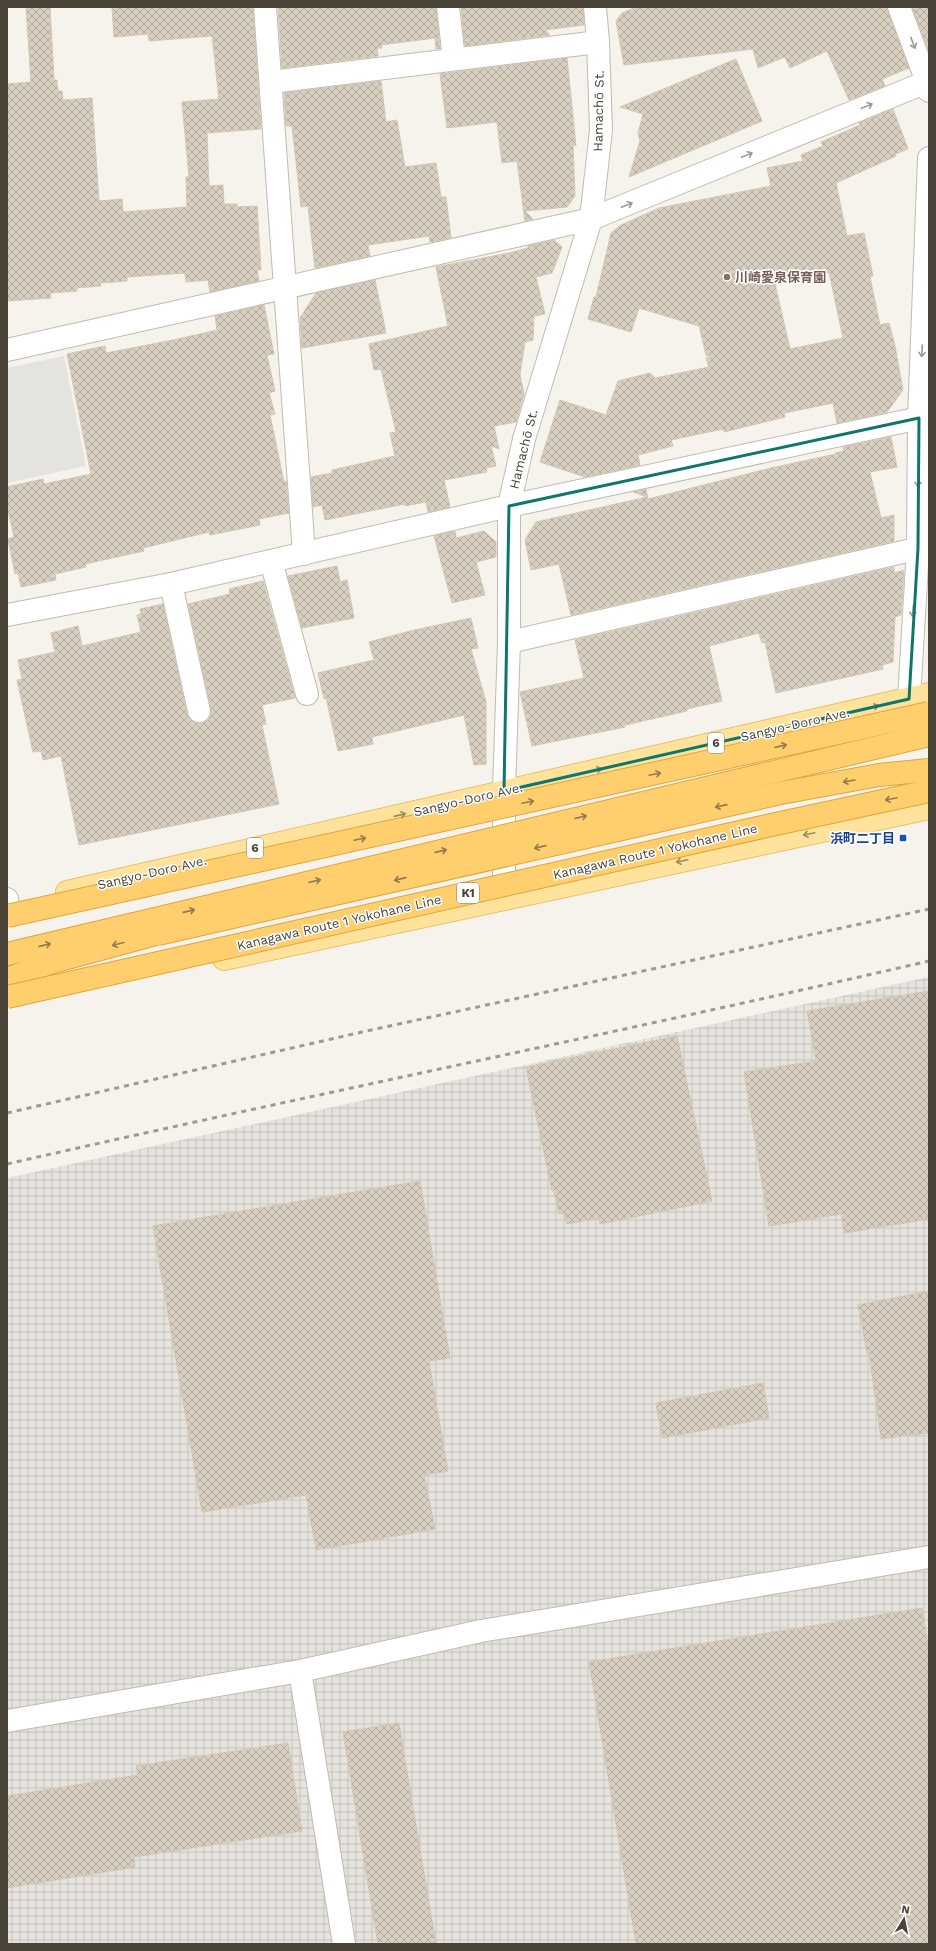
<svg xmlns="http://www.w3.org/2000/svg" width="936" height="1951" font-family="'Work Sans','Noto Sans JP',sans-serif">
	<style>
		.industrial { fill: url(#industrial-grid) }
		.parking { fill: #e5e3e0 }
		.building { fill: url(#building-cross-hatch); stroke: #d3c7b4; fill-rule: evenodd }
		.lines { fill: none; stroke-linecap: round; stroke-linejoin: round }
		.minor-casing { stroke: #c2bbae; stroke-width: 24 }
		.major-casing { stroke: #e6c16a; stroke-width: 24 }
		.highway-casing { stroke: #e0a43c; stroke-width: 24 }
		.minor { stroke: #fff; stroke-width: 22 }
		.major { stroke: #ffe39c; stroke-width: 22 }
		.highway { stroke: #ffcf6e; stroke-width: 22 }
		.rail { stroke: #9a9a9a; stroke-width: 3; stroke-dasharray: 5 5; stroke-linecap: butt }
		.highway-bridge-casing { stroke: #e0a43c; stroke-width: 24; stroke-linecap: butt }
		.highway-bridge { stroke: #ffcf6e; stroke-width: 22 }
		.oneway { stroke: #9c9892 }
		.oneway2 { stroke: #9c8c66 }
		.oneway3 { stroke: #937c4e }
		.marked { fill: none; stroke: #0f766e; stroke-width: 3; stroke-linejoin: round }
		.education-dot { fill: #8d6e63; stroke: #fff; stroke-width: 1.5 }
		.transit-dot { fill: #1a4fb4; stroke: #fff; stroke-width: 1.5 }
		.labels { text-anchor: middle; stroke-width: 3; stroke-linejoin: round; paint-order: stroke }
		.shield { fill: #fff; stroke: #817c74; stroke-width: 1 }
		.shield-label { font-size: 12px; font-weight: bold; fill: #4b4439 }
		.street-label { font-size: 13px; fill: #4b4439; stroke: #fff }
		.education-label { font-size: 13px; font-weight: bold; fill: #785e54; stroke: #fff; text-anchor: start }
		.transit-label { font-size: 13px; font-weight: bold; fill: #164399; stroke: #fff; text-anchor: end }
	</style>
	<defs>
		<pattern id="industrial-grid" width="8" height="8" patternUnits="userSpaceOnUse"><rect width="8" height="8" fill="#e6e2dd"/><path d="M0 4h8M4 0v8" fill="none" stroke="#c7c3be"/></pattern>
		<pattern id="building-cross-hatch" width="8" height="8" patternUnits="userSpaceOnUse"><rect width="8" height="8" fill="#d8cfc1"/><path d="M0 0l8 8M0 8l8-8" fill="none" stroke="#b1aa9e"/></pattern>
	</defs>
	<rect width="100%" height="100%" fill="#f6f3ec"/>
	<polygon class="industrial" points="929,977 929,1944 7,1944 7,1178"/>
	<polygon class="parking" points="64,356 86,466 7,483 7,368"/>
	<g class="building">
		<polygon points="26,7 50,7 54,80 57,80 58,91 62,91 63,100 92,98 99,201 122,199 123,212 187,207 186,177 189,177 182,102 219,99 212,36 149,41 148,34 114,37 112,7 253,7 261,129 207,133 209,186 223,185 224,204 237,204 237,207 257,206 261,270 257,270 259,281 210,292 208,280 186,282 185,273 127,277 127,281 100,283 101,286 77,288 77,291 50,293 51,298 7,301 7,84 31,82"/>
		<polygon points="278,7 436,7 440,49 436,49 435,38 381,45 382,48 377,48 378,56 282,68"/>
		<polygon points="461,7 583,7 584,25 545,30 550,35 465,46"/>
		<polygon points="637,7 887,7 909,68 882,79 885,86 849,100 827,51 790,68 785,57 758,68 753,49 624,65 616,21 622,13"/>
		<polygon points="912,7 929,7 929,52"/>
		<polygon points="567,58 576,146 573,144 575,196 567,207 525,211 533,219 525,221 517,161 502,163 497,122 447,128 440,74"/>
		<polygon points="736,59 762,121 629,177 640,141 638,133 643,114 620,107"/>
		<polygon points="381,81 386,122 397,120 405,167 436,163 441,197 446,197 451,238 430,242 429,236 368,245 370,256 315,268 308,206 301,207 292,126 286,126 284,93"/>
		<path d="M893,109L908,149L895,154L896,156L836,183L847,236L864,233L873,276L870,277L880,325L889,323L895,346L903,390L887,412L837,423L833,403L784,413L785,417L724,432L723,429L671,440L673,446L638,455L640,465L585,477L540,462L560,400L606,415L618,381L650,373L655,378L709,367L706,358L711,357L706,355L699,326L639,308L631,332L588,319L594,297H596L611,233L621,225L659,208L771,186L767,168L803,161L801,155L823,146L821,142L860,125L859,123ZM829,272L843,338L790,349L775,284Z"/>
		<polygon points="554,240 562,247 552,273 536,277 545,314 534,316 533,340 525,342 520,374 524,394 516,422 494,426 499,449 491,446 496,466 486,468 487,472 444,480 450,507 428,512 426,502 405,506 405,504 325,520 322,505 313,507 311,477 332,473 332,470 395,456 390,433 396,432 381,369 374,370 369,344 448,326 436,267 509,253 528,248 528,246"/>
		<polygon points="375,280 386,333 302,348 300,318 316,293"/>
		<polygon points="264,305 274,354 267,355 275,391 269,393 275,414 270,415 284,482 286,481 289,513 259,519 260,525 210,535 209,532 143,548 144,551 85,564 86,567 55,574 56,580 21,587 18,573 15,574 8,539 14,537 7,506 7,487 43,479 44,484 91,474 67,354 105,346 106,353 178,339 217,330 215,316"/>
		<polygon points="891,437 897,467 870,472 881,518 894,515 894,541 571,615 559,564 531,570 525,540 536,522 647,497 633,492 646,489 648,499 771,468 836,454 835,453 844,451 843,447"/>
		<polygon points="455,531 456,538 484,531 496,542 496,557 476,562 485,595 452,603 434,536"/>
		<polygon points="337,566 340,582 347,580 354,618 302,628 288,576"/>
		<polygon points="894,567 894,573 904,570 901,615 895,617 893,662 882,665 883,669 776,693 765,642 762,643 759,633 709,646 722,701 687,709 687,711 625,725 625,727 532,746 520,692 584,678 575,640"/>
		<polygon points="263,581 295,698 262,705 266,724 262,725 279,804 79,845 61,756 43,760 41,751 33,752 17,680 22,679 18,660 55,652 51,633 78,626 82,646 141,632 137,615 141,614 140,609 163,604 187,714 190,719 195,723 202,723 208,720 211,715 211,708 188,604 230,594 229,589"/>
		<polygon points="471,618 478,648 471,649 486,702 486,764 474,765 464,715 372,737 373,744 338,751 326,698 324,699 318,673 374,660 369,642 410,631"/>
		<polygon points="929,991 929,1219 844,1233 841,1214 769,1226 744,1072 816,1061 807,1011"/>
		<polygon points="677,1036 712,1201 600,1224 599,1218 567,1224 564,1213 559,1214 554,1191 552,1191 526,1067"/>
		<polygon points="420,1181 450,1358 429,1361 448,1471 424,1475 435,1529 316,1550 306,1495 202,1512 153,1226"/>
		<polygon points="929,1291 929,1433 881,1439 869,1353 867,1353 858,1305"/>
		<polygon points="763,1383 769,1418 662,1438 656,1403"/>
		<polygon points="922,1608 929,1651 929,1944 636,1944 589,1662"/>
		<polygon points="399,1723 436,1944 378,1944 343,1732"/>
		<polygon points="288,1743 302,1831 134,1857 135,1867 7,1888 7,1796 138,1775 136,1766"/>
	</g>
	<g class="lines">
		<defs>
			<g id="minor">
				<polyline points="265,7 304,554"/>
				<polyline points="448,7 454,59"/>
				<polyline points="899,7 927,82 929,91"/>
				<polyline points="271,82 598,42"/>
				<polyline points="7,350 591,219 929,81"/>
				<polyline points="271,561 307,694"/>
				<polyline points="171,584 199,711"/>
				<polyline points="7,615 171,584 509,506 929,416"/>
				<polyline points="509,642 929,546"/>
				<polyline points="909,699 918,548 919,418 929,158"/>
				<polyline points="7,899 8,906"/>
				<polyline points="504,899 504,791 509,642 509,506 524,439 591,219 601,130 598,42 595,7"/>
				<polyline points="300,1671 344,1944"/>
				<polyline points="7,1721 300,1671 481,1631 929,1557"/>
			</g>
			<g id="major">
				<polyline points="67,892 929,694"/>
				<polyline points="224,959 929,808"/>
			</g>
			<g id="highway">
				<polyline points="7,954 151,920"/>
				<polyline points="7,979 53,962 156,934"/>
			</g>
		</defs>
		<use href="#minor" class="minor-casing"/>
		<use href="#major" class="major-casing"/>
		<use href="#highway" class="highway-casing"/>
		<use href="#minor" class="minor"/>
		<use href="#major" class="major"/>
		<use href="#highway" class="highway"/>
		<g class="rail">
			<polyline points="7,1113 362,1032 929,909"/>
			<path d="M7,1164C314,1094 622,1032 929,961"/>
		</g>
		<defs>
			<g id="highway-bridge">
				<polyline points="7,916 929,713"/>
				<polyline points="151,920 929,735"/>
				<polyline points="158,934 781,793 879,775 929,770"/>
				<polyline points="7,997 771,825 929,791"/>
			</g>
		</defs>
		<use href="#highway-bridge" class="highway-bridge-casing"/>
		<use href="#highway-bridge" class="highway-bridge"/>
	</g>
	<defs><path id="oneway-shaft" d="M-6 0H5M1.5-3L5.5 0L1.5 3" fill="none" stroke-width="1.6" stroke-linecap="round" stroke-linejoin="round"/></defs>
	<g class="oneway">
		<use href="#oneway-shaft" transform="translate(913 43) rotate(69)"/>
		<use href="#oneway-shaft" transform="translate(867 106) rotate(-22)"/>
		<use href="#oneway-shaft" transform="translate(747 155) rotate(-22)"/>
		<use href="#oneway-shaft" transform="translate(627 205) rotate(-22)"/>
		<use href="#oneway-shaft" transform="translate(922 351) rotate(93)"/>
		<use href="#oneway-shaft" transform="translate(918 481) rotate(90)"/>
		<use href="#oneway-shaft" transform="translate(913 611) rotate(94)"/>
	</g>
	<g class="oneway2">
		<use href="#oneway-shaft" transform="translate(873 707) rotate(-13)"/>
		<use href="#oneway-shaft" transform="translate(596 770) rotate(-13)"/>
		<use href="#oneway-shaft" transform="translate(400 815) rotate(-13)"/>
		<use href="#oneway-shaft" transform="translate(809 834) rotate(168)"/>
		<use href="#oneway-shaft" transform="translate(682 861) rotate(168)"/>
	</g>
	<g class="oneway3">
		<use href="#oneway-shaft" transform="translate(781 746) rotate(-13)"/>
		<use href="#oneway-shaft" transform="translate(655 774) rotate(-12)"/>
		<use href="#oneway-shaft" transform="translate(849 781) rotate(170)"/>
		<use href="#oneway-shaft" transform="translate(891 799) rotate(168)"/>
		<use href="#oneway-shaft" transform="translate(528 802) rotate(-12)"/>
		<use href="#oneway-shaft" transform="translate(721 806) rotate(167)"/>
		<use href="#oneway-shaft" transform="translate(581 817) rotate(-13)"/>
		<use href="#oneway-shaft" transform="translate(360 839) rotate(-12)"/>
		<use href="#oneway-shaft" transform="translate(540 847) rotate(167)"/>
		<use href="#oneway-shaft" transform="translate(441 851) rotate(-13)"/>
		<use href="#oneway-shaft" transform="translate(400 879) rotate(167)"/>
		<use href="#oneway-shaft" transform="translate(315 881) rotate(-13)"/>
		<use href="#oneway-shaft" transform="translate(189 911) rotate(-13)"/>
		<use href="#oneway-shaft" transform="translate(118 944) rotate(165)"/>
		<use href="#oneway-shaft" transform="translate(45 945) rotate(-13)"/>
	</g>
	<path class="marked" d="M919,418L918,548L909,699L504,791L509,506Z"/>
	<circle class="education-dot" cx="727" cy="277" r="4"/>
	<rect class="transit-dot" x="899" y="834" width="8" height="8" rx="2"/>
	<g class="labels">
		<g class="shield">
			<rect x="708" y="733" width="16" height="20" rx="3"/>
			<rect x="247" y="838" width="16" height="20" rx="3"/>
			<rect x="457" y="883" width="22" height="20" rx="3"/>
		</g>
		<g class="shield-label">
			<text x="716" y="747">6</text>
			<text x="255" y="852">6</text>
			<text x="468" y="897">K1</text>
		</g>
		<g class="street-label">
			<text transform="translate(598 111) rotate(-89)" y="5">Hamachō St.</text>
			<text transform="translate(523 449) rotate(-76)" y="5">Hamachō St.</text>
			<text transform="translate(795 724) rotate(-13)" y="5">Sangyo-Doro Ave.</text>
			<text transform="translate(468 799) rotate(-13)" y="5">Sangyo-Doro Ave.</text>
			<text transform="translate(655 851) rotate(-13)" y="5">Kanagawa Route 1 Yokohane Line</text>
			<text transform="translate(152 872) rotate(-13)" y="5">Sangyo-Doro Ave.</text>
			<text transform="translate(339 922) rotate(-13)" y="5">Kanagawa Route 1 Yokohane Line</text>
		</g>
		<g class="education-label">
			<text x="735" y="282">川崎愛泉保育園</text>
		</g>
		<g class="transit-label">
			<text x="895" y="843">浜町二丁目</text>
		</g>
	</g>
	<rect width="936" height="1951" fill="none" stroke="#4b4439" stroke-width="16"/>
	<g transform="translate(904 1919) rotate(10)" stroke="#ffffff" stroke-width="3" paint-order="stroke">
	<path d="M0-3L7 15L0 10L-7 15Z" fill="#4b4439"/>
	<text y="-6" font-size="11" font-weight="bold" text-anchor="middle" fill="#4b4439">N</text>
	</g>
</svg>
